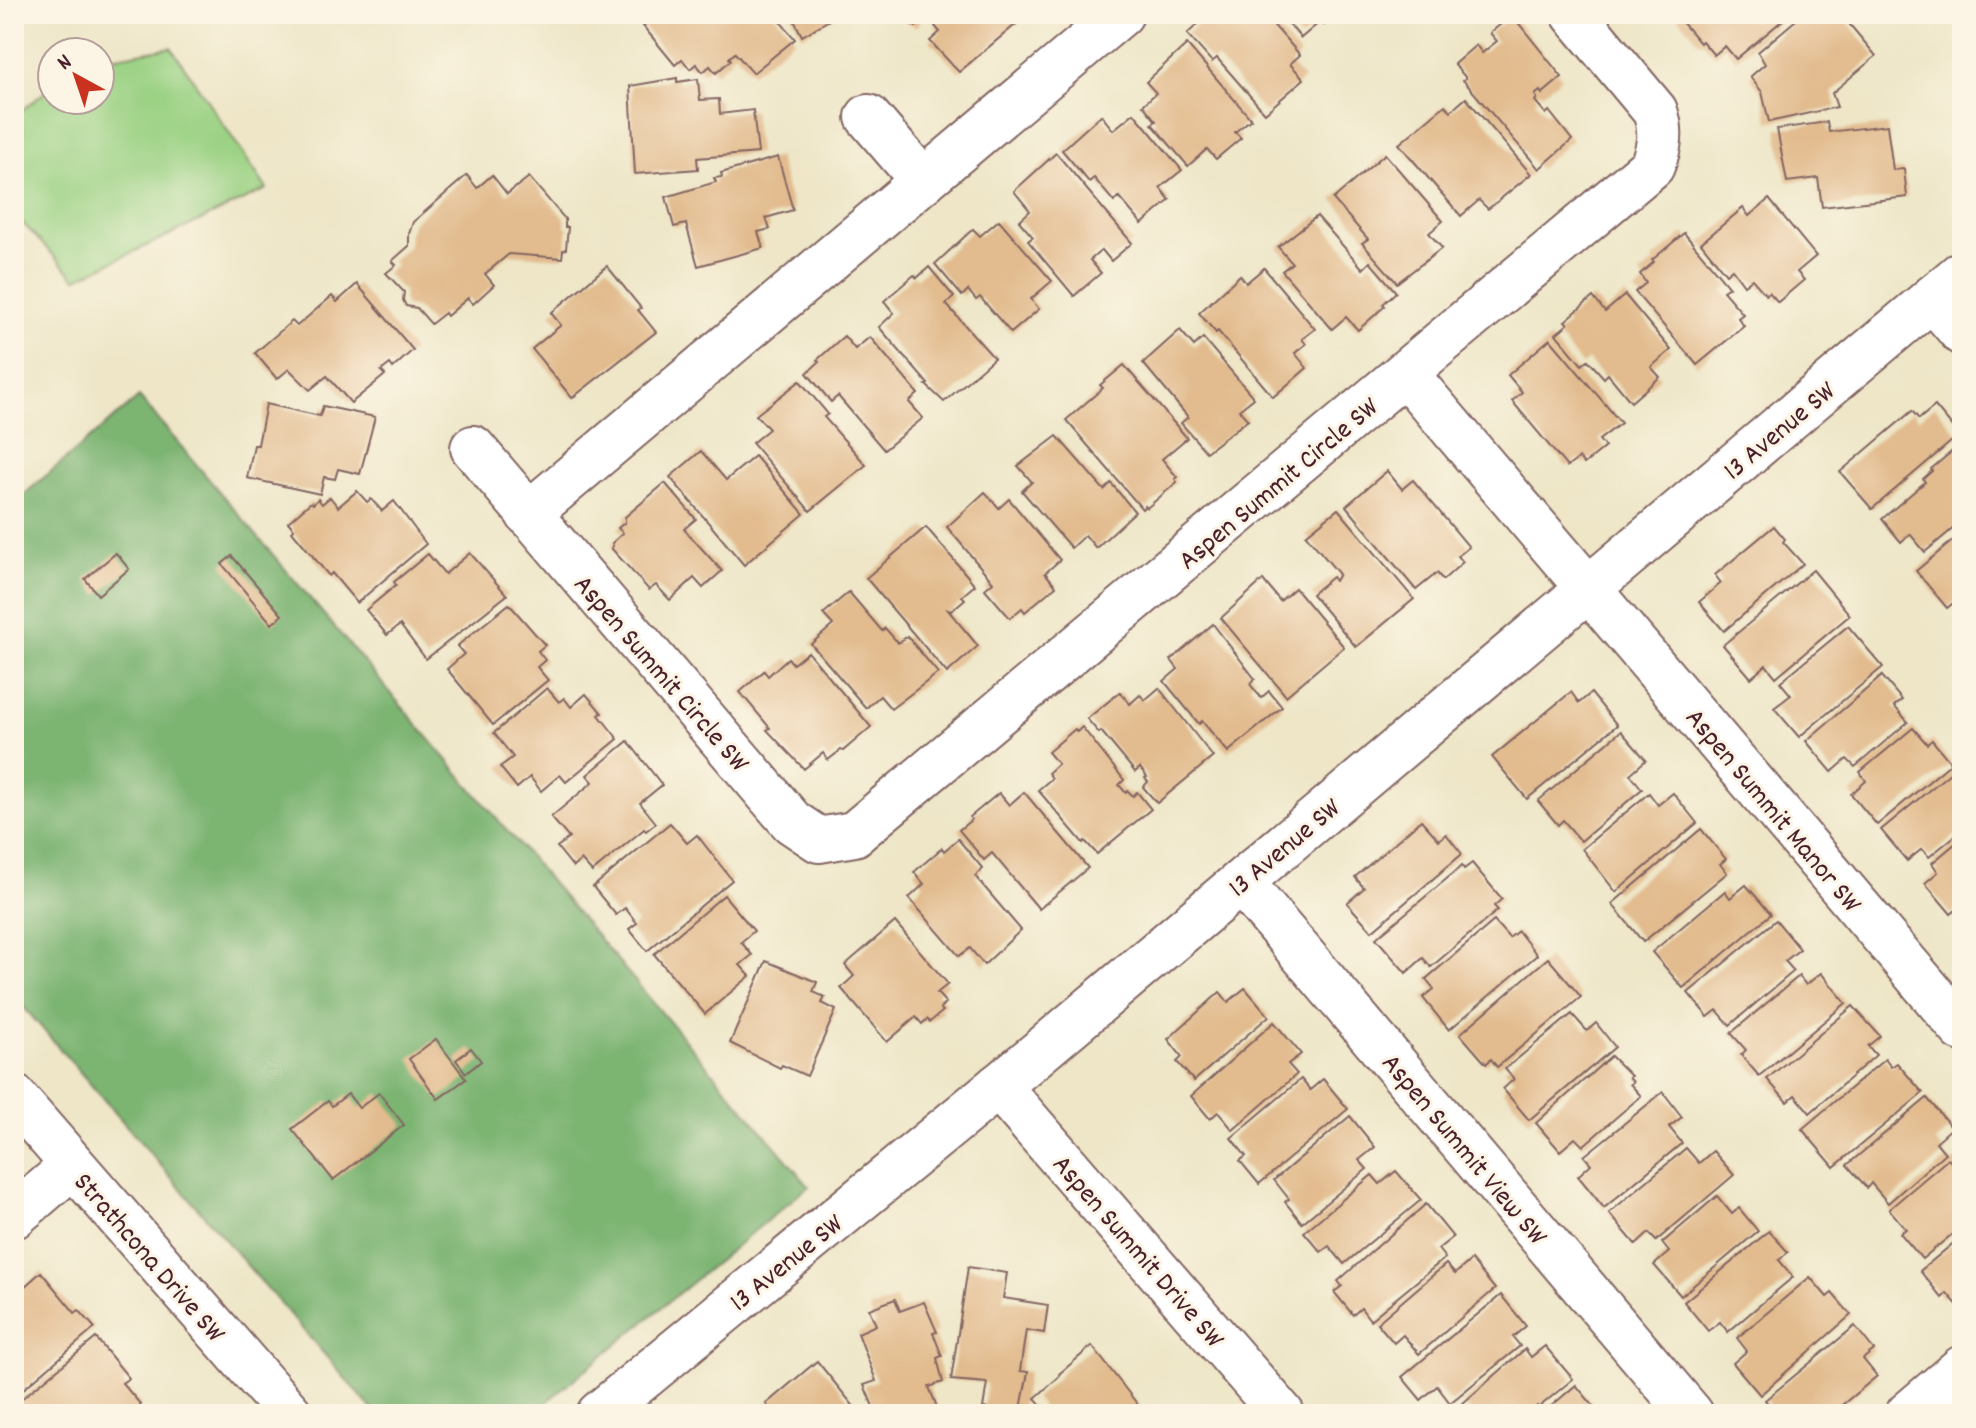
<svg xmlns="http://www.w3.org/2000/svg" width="1976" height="1428" font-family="Dekko,sans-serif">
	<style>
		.green { fill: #9bd284; stroke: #727858; stroke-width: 2 }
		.forest { fill: #7cb472; stroke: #636a4e; stroke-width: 2 }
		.building { fill: #e2bb8e }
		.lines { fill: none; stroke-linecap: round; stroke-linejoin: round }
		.minor-casing { stroke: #836562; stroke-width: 48 }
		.minor { stroke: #fff; stroke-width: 44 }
		.labels { text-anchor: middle; stroke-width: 6; stroke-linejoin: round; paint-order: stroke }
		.street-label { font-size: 28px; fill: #4a1f2b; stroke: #fcf5e5 }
	</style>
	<rect width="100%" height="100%" fill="#fcf5e5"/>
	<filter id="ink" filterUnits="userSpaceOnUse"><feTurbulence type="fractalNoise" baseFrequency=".0125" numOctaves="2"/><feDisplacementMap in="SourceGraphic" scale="16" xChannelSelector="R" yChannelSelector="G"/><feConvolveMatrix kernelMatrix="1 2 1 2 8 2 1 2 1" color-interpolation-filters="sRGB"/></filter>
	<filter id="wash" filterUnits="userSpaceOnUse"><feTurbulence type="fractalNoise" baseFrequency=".006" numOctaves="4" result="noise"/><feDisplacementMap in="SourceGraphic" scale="32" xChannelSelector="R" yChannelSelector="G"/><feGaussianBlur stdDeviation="1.8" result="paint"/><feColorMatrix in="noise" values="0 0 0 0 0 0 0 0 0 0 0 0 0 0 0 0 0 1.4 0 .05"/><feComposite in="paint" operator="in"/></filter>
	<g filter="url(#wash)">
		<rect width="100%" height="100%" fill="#eee6c7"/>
		<polygon class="green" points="171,47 267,189 76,279 14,214 15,116 52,86 52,100 100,100 100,60"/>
		<polygon class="forest" points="139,397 809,1186 532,1414 376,1414 14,996 14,503"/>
		<g id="blocks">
			<g class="building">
				<polygon points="657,14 774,14 795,39 753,73 735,53 729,58 731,60 716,73 710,66 703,72 696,64 690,69 682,59 675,65 643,26"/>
				<polygon points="791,14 839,14 802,36"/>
				<polygon points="893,14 924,14 916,27"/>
				<polygon points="949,14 1028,14 959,72 930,41 940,32 935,26"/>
				<polygon points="1204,14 1264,14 1300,55 1290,64 1304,79 1265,113 1217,58 1212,62 1187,34 1199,23 1197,20"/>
				<polygon points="1280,14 1337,14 1324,25 1321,21 1301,38"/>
				<polygon points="1675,14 1790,14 1736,59 1725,46 1714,55 1702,41 1700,43"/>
				<polygon points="1803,14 1841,14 1876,56 1832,93 1837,107 1769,122 1762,92 1750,77 1765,64 1758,52"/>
				<polygon points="1512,15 1562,77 1542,94 1540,91 1535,95 1537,98 1535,101 1546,114 1549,111 1572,140 1539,169 1463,80 1466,78 1454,64 1476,45 1482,53 1497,41 1490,33"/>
				<polygon points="1187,44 1251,119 1235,132 1241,138 1216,159 1207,149 1188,166 1152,124 1156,121 1143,105 1156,93 1146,82"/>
				<polygon points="677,78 677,82 698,79 700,100 719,99 720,114 753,110 758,153 697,158 698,169 635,174 630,86"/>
				<polygon points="1466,98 1531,174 1488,209 1479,200 1461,216 1399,144 1445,105 1451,111"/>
				<polygon points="1134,113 1182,170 1160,188 1170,200 1142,224 1119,197 1114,202 1094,178 1089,182 1062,150 1101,115 1113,130"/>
				<polygon points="1827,122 1829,132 1887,125 1893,170 1904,169 1907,197 1822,207 1818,178 1787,182 1777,129"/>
				<polygon points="1056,153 1132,243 1111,261 1102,250 1090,260 1101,273 1074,296 1028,241 1033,237 1019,221 1030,211 1014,191"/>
				<polygon points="1385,154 1443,221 1429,233 1442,248 1397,283 1362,243 1368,239 1333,199"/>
				<polygon points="778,157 793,210 766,218 770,229 758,232 763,248 698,266 686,224 674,227 666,197 716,182 714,178 722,177 721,173"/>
				<polygon points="467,175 477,188 492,175 507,194 529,177 565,219 565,227 568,227 566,249 563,250 562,258 509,254 485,274 494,285 473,304 468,298 447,316 445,313 431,324 417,308 406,306 403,300 404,292 386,273 396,265 392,261 409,246 409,234 413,222"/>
				<polygon points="1769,199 1816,256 1797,272 1804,280 1778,302 1769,292 1766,295 1752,279 1744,285 1732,269 1726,274 1701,243 1743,208 1749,216"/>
				<polygon points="1317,216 1363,269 1370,262 1396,292 1383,304 1385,306 1358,330 1346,317 1332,329 1282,271 1292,263 1278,247"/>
				<polygon points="999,220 1052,281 1031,299 1039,309 1011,333 980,297 976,300 968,290 962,296 935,264 973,229 980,236"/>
				<polygon points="1684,233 1729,287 1723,291 1743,314 1738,318 1744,326 1697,365 1635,292 1646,283 1640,274 1654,262 1652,260"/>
				<polygon points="607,266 641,308 638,310 656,332 572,398 532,349 561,325 551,313"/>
				<polygon points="929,267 954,297 946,304 994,358 944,402 926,385 928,384 879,327 894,313 884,301 914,275 917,278"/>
				<polygon points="1264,268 1315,329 1302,339 1306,344 1295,353 1307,368 1273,397 1218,331 1216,333 1199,313 1240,275 1246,283"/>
				<polygon points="357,284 413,350 393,368 390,364 381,371 385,375 351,403 327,376 310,390 289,369 277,379 255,353 292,321 297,326 332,296 337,302"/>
				<polygon points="1625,295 1671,350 1651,367 1660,377 1631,402 1608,374 1604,378 1588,360 1582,365 1556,334 1568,324 1565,321 1593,297 1605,312"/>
				<polygon points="1180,330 1194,346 1203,338 1254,398 1239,410 1248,420 1206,452 1181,423 1188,417 1143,363"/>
				<polygon points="844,336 855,349 870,337 918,394 909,402 923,418 884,450 838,396 831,402 807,373 819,362 817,360"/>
				<polygon points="1550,339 1621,423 1599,440 1605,447 1584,464 1579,458 1567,467 1512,401 1522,392 1508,375"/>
				<polygon points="1124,365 1187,438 1162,459 1177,477 1175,479 1177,482 1147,508 1145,506 1142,509 1066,420 1103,388 1100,385"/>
				<polygon points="800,381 828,414 824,417 866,465 810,511 752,443 769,429 756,415"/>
				<polygon points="266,404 320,416 323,406 375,417 360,474 338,469 335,479 324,477 320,494 247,478 254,445 258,445"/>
				<polygon points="1935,406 1959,435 1872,509 1840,472 1912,411 1919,419"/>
				<polygon points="1057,436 1104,490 1111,483 1135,512 1096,548 1085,535 1071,548 1022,491 1032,482 1018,466"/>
				<polygon points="1962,443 1962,521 1925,552 1910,534 1901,542 1882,519 1925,482 1923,479 1932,471 1931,469"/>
				<polygon points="701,451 726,480 755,456 804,514 744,565 670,477"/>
				<polygon points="1387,471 1402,489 1413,480 1469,547 1458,556 1463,562 1443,580 1437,573 1416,590 1346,506"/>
				<polygon points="665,483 696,519 684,529 722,571 703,588 694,578 670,600 656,585 649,590 611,548 613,546 612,543 623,533 618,528 625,522 625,517"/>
				<polygon points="357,491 367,502 371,499 382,511 394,501 426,544 357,603 332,573 329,576 292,531 294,529 288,522 311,502 313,504 318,499 322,504 330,497 338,507"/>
				<polygon points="985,492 999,508 1009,499 1060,560 1045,573 1056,586 1025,612 1022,608 1010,618 985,589 993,582 947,527"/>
				<polygon points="1338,509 1414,599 1356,647 1312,594 1332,577 1335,581 1339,574 1306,535"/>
				<polygon points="1774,526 1785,539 1783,542 1803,564 1724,631 1699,602 1721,583 1715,575"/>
				<polygon points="926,527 975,585 962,596 965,599 951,611 948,610 978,646 947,673 866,578"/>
				<polygon points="1962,533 1962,596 1947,608 1916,571"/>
				<polygon points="116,553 129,569 98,595 85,579"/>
				<polygon points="470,553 507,595 426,659 400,625 387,635 366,610 396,585 394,582 428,554 445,574"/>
				<polygon points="232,556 282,615 272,624 222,564"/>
				<polygon points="1813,570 1850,615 1776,677 1766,665 1751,678 1723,645"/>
				<polygon points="1263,580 1280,601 1295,588 1344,647 1286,696 1221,618"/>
				<polygon points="849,592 882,631 885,628 898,643 907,636 938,673 891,709 880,696 866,708 811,644 833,625 823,614"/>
				<polygon points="509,604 545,645 538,651 545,660 537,667 548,680 493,725 447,669 464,654 457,646"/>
				<polygon points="1213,624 1255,679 1250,684 1261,698 1269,691 1282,707 1228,752 1202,721 1199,724 1164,681 1178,669 1171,660"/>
				<polygon points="1848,626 1883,667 1799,737 1774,708 1791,695 1780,682"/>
				<polygon points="808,652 871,727 843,751 841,750 828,760 823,753 804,769 767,730 770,728 740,692 764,671 768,676 788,658 793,664"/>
				<polygon points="1882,676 1902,700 1894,706 1908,722 1855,767 1847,759 1832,772 1806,741"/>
				<polygon points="547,688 559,702 564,698 571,707 586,694 602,713 599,715 618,739 566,782 560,775 541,791 530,777 517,788 500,767 513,757 494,733"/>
				<polygon points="1159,688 1213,757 1157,803 1143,787 1148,782 1145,778 1147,777 1140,768 1135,772 1101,731 1099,733 1087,719 1120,692 1130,704 1140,695 1145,700"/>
				<polygon points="1571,692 1579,703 1591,693 1617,725 1527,799 1492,757"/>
				<polygon points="1082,727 1124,780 1119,785 1126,793 1128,791 1133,796 1137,792 1151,809 1097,854 1085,841 1083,843 1038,790 1052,778 1048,773 1058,764 1048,752 1075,729 1077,732"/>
				<polygon points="1913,728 1927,744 1932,740 1951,763 1877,825 1851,794 1866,781 1860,772"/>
				<polygon points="1621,731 1646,760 1630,774 1642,789 1581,841 1563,820 1558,825 1538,801"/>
				<polygon points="628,741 662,785 640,803 656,823 646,831 644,829 592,872 581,860 573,867 557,847 569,838 551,817 593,782 587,775"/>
				<polygon points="1962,763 1962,830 1929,857 1922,849 1907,861 1881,830"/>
				<polygon points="1024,792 1088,868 1039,909 992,853 984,860 959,830 971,820 970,817 999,793 1009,805"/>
				<polygon points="1649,793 1658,805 1673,793 1697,823 1616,892 1582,849"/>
				<polygon points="1421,820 1439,840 1446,834 1462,854 1372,931 1347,903 1364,888 1355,877"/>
				<polygon points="670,823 687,843 697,835 732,880 647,951 629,929 637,923 625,908 616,915 593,887"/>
				<polygon points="1701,829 1726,859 1720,864 1727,873 1643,942 1612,904"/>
				<polygon points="1962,838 1962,905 1951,914 1925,883 1938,872 1932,863"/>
				<polygon points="958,839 983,869 975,876 1021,930 984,965 970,948 959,956 909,898 924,884 914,872 942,848 944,851"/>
				<polygon points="1472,863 1502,899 1494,906 1498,910 1431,967 1423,958 1406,973 1376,938 1462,866 1464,869"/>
				<polygon points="1746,885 1771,914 1683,988 1652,952 1725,891 1730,898"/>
				<polygon points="724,895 754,931 741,942 752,955 740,965 750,976 705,1014 654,954"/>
				<polygon points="1776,920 1800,949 1785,961 1794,971 1730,1025 1717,1010 1708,1017 1688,993"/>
				<polygon points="1494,921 1509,938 1518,931 1537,955 1449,1030 1423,998 1434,989 1426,979"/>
				<polygon points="895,922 948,984 937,993 946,1003 940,1008 943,1011 930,1022 927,1019 922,1024 916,1017 887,1042 841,988 854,976 845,965"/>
				<polygon points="1548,958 1581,997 1497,1067 1491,1059 1486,1064 1460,1034"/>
				<polygon points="766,961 817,982 813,992 825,997 822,1003 836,1010 807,1076 782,1065 780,1068 730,1043"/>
				<polygon points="1821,973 1846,1003 1759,1076 1741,1055 1746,1050 1731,1033 1799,976 1806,985"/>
				<polygon points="1245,988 1269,1016 1194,1081 1177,1062 1182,1057 1168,1039 1220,992 1228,1002"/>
				<polygon points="1853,1006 1880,1036 1868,1046 1876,1055 1810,1113 1795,1095 1787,1102 1767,1079"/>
				<polygon points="1572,1014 1587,1031 1596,1023 1615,1047 1529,1120 1503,1089 1514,1079 1505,1069"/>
				<polygon points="1274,1022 1301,1054 1288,1064 1297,1074 1233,1130 1218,1112 1210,1119 1191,1096"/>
				<polygon points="436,1039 466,1079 438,1099 409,1059"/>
				<polygon points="471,1048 481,1061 466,1073 456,1060"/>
				<polygon points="1611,1056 1631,1076 1629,1077 1633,1082 1630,1084 1641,1096 1583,1146 1575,1138 1560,1151 1536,1123"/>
				<polygon points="1885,1059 1891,1067 1897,1063 1923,1093 1834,1167 1802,1129"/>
				<polygon points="1301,1079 1310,1090 1323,1079 1348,1109 1259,1184 1240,1161 1246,1156 1231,1138"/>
				<polygon points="1663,1092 1682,1117 1669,1127 1682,1143 1604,1208 1578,1176 1591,1164 1584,1156"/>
				<polygon points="379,1093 404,1125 333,1180 292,1129 328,1101 332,1106 348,1094 359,1108"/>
				<polygon points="1927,1098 1952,1128 1936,1142 1945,1153 1888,1203 1871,1183 1867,1188 1847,1165"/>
				<polygon points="1350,1116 1375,1147 1359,1160 1367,1169 1302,1223 1285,1202 1289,1199 1274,1180"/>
				<polygon points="1686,1148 1699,1163 1713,1151 1734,1175 1656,1241 1649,1233 1636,1245 1609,1213"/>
				<polygon points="1948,1159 1952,1163 1957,1159 1962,1165 1962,1226 1922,1259 1900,1233 1906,1229 1889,1209"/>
				<polygon points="1396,1171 1421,1200 1344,1264 1329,1246 1321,1252 1304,1232 1372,1175 1380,1184"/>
				<polygon points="1717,1196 1732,1214 1739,1208 1758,1231 1681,1296 1654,1265 1669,1252 1662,1243"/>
				<polygon points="1426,1204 1453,1237 1438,1249 1445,1258 1370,1320 1361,1308 1353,1315 1334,1292 1342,1286 1338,1281"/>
				<polygon points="1769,1231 1788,1252 1779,1260 1793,1277 1728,1332 1720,1322 1708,1331 1684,1302"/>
				<polygon points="1962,1236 1962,1310 1947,1293 1942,1298 1920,1271"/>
				<polygon points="1471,1260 1495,1289 1419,1354 1403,1335 1394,1343 1377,1323 1446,1264 1455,1274"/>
				<polygon points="968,1267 1007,1273 1003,1298 1048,1305 1044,1333 1026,1330 1020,1371 1028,1372 1020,1414 983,1408 987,1383 951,1380"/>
				<polygon points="41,1272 75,1313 79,1310 95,1328 14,1397 14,1296"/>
				<polygon points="1810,1277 1827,1297 1832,1293 1851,1315 1760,1395 1733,1363 1747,1351 1737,1338"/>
				<polygon points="1501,1295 1526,1326 1513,1337 1520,1346 1450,1403 1437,1386 1421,1400 1402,1377"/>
				<polygon points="895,1299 900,1311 924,1302 937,1332 933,1333 942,1356 937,1358 943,1382 929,1387 939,1412 934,1414 876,1414 864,1385 876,1381 858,1333 876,1325 869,1309"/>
				<polygon points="1855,1326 1874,1350 1863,1359 1877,1376 1831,1414 1777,1414 1765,1400"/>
				<polygon points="96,1338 129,1378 122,1383 141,1405 130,1414 24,1414 15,1404"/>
				<polygon points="1092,1346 1142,1410 1137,1414 1032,1414 1042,1406 1035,1398 1060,1376 1059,1374"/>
				<polygon points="1545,1346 1573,1379 1538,1408 1537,1406 1527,1414 1472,1414 1463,1403 1525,1349 1531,1357"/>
				<polygon points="817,1361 860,1414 774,1414 766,1404"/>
				<polygon points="1576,1385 1600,1414 1542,1414"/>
			</g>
		</g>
	</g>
	<g filter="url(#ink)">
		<use href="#blocks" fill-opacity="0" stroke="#836562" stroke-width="2"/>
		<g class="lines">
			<defs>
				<g id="minor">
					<polyline points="868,117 923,181"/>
					<polyline points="1932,298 1962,333"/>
					<polyline points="1406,374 1962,1029"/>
					<path d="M473,448L792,822L819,840L854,834L1652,166C1660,146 1662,131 1655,111L1574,14"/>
					<polyline points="528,514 1121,14"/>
					<polyline points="1241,882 1691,1414"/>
					<polyline points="998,1086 1282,1414"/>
					<polyline points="14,1097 290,1414"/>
					<polyline points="14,1216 72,1166"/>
					<polyline points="599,1414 1037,1054 1962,273"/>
					<polyline points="1908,1414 1962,1368"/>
				</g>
			</defs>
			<use href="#minor" class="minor-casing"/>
			<use href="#minor" class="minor"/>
		</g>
	</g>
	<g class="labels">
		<g class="street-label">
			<text transform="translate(1778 429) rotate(-40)" y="10">13 Avenue SW</text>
			<text transform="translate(1277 482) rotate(-40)" y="10">Aspen Summit Circle SW</text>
			<text transform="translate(663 672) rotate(49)" y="10">Aspen Summit Circle SW</text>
			<text transform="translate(1775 809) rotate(50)" y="10">Aspen Summit Manor SW</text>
			<text transform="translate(1283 846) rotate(-40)" y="10">13 Avenue SW</text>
			<text transform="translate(1466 1148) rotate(50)" y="10">Aspen Summit View SW</text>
			<text transform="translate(1140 1250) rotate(49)" y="10">Aspen Summit Drive SW</text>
			<text transform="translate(151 1256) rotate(49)" y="10">Strathcona Drive SW</text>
			<text transform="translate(785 1261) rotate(-39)" y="10">13 Avenue SW</text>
		</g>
	</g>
	<rect width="1976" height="1428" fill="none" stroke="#fcf5e5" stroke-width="48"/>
	<g transform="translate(76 76) rotate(320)"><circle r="38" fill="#fcf5e5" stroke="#b59f9b" stroke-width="2"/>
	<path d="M0-6L14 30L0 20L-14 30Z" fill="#c8321e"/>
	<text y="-12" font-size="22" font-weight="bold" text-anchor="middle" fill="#4a1f2b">N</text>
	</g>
</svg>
